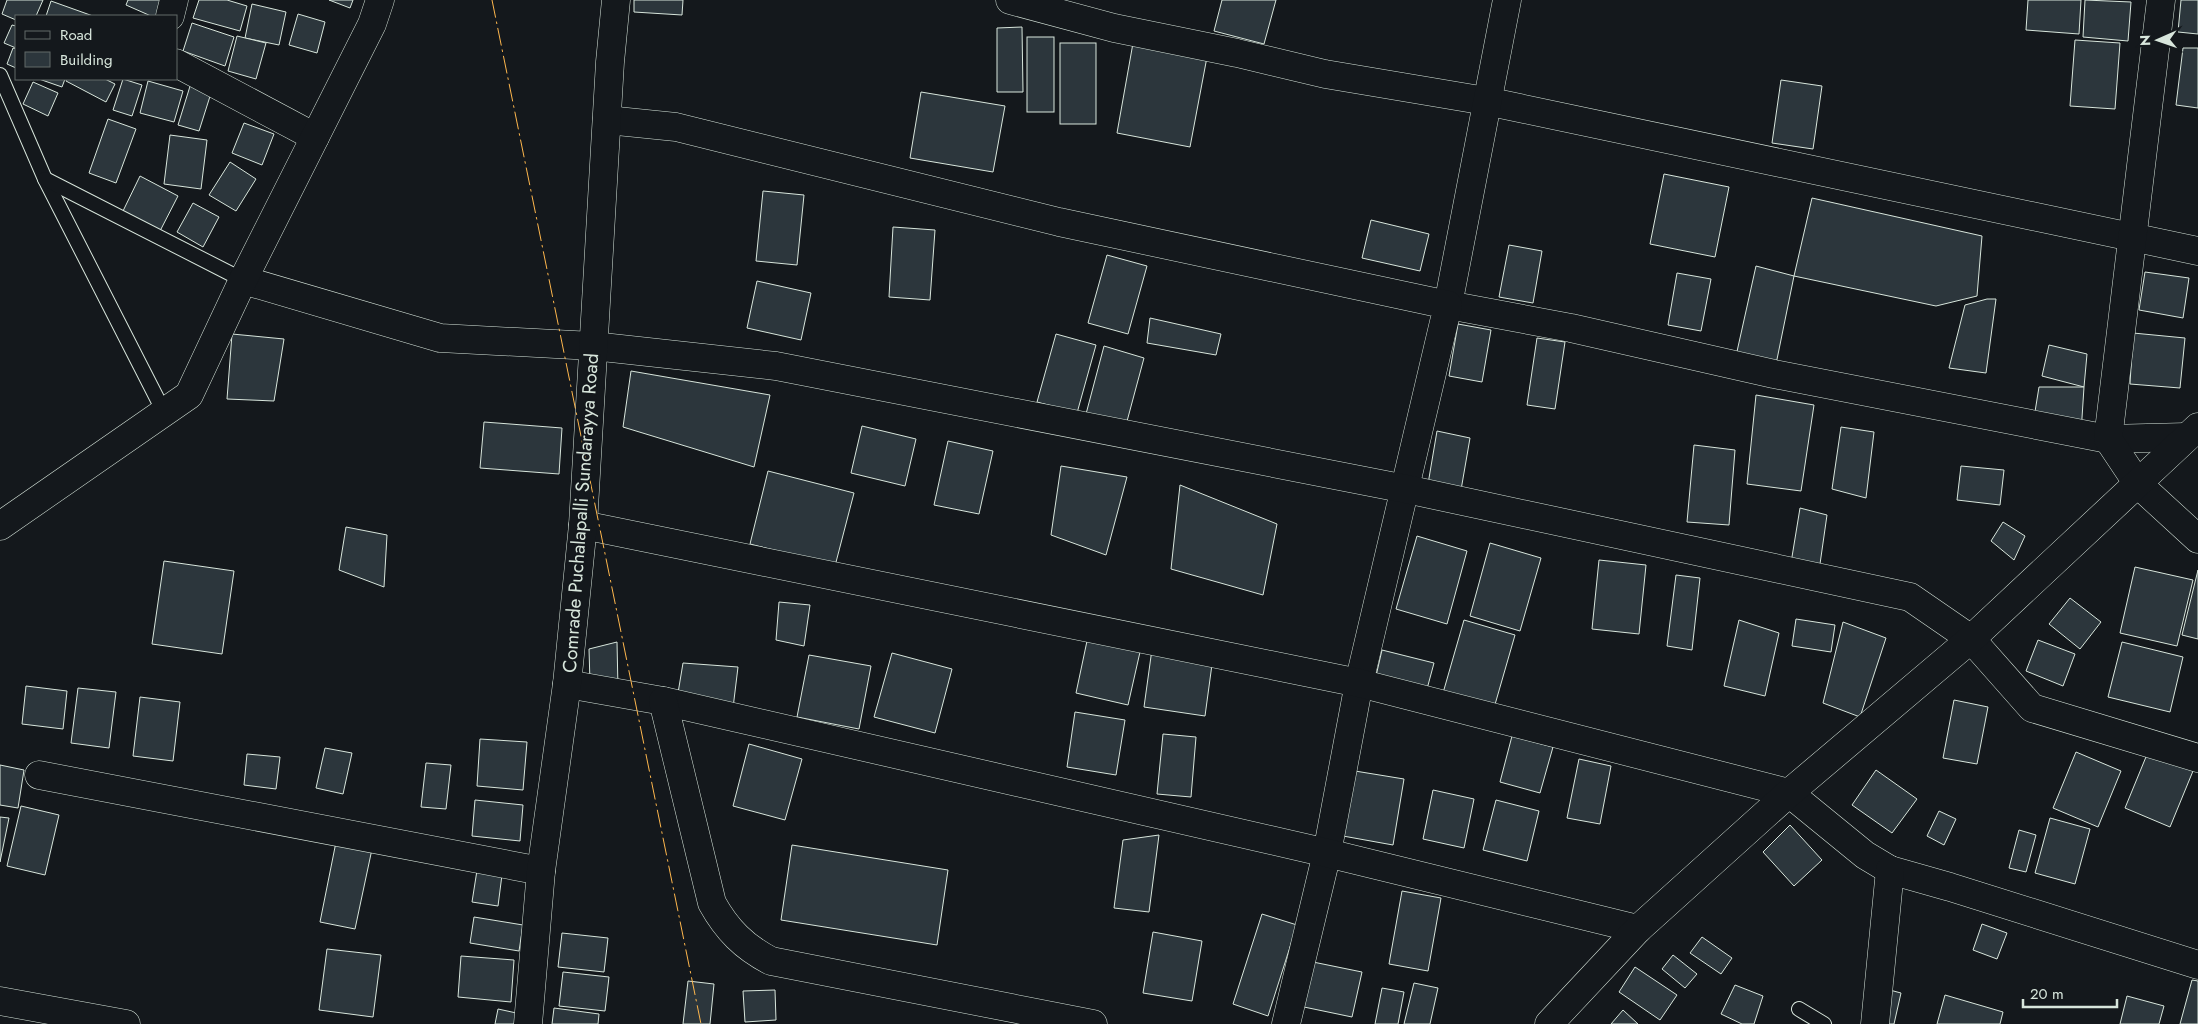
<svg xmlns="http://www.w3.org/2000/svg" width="2198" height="1024" font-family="Jost,sans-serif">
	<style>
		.building { fill: #2c363c; stroke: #d8e6dc }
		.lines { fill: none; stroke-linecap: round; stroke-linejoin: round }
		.lane-casing { stroke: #d8e6dc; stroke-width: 16 }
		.street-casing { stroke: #d8e6dc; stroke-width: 29 }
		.secondary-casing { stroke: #d8e6dc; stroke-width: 29 }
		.lane { stroke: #14181c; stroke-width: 14 }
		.street { stroke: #14181c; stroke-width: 28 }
		.secondary { stroke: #14181c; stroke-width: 28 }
		.power { stroke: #ffb74d; stroke-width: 1; stroke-dasharray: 18 4 2.5 4; stroke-linecap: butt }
		.labels { text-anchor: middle; stroke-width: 4; stroke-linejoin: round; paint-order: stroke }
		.street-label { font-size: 19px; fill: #d8e6dc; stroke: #14181c }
	</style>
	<rect width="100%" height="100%" fill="#14181c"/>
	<g class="building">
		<polygon points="7,0 43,0 36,16 16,16 16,20 2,14"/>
		<polygon points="128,0 168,0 160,16 151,16 126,5"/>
		<polygon points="199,0 227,0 247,6 240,31 193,18"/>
		<polygon points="329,0 353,0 350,8"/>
		<polygon points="634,0 683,0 682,15 634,12"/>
		<polygon points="1222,0 1276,0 1264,44 1214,31"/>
		<polygon points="2028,0 2081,0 2079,34 2026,30"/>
		<polygon points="2085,0 2131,2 2128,41 2083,37"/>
		<polygon points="2181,0 2198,0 2198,34 2178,32"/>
		<polygon points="51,1 93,16 46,16"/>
		<polygon points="252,4 286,12 279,45 245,38"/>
		<polygon points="298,14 325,22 317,53 289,45"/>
		<polygon points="192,23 234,37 225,66 183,51"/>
		<polygon points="12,25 16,26 16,48 4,43"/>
		<polygon points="1022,27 1023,92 997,92 997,28"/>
		<polygon points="237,36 266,43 256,79 228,71"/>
		<rect x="1027" y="37" width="27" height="75"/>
		<polygon points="2075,40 2120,43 2115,109 2070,106"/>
		<rect x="1060" y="43" width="36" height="81"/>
		<polygon points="1133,43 1207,57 1190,147 1117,133"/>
		<polygon points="13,48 16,49 16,68 7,64"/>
		<polygon points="2183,48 2198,48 2198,108 2176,105"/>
		<polygon points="39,79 65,79 62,87"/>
		<polygon points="67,79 105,79 115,84 106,102 66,81"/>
		<polygon points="123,79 142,85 132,116 113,110"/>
		<polygon points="1781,80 1822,86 1813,149 1772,143"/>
		<polygon points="148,81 183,91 174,122 140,113"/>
		<polygon points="33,82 58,93 48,116 23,104"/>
		<polygon points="191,83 212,90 199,131 178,125"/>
		<polygon points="921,92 1005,106 993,172 910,158"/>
		<polygon points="108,119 136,129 116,183 89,173"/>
		<polygon points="244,123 274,134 262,165 232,153"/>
		<polygon points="170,135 207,140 201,189 164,184"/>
		<polygon points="230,162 256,179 236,211 209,195"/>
		<polygon points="1664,174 1729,187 1715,257 1650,244"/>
		<polygon points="140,176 178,196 160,231 123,211"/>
		<polygon points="763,191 804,195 797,265 756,261"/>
		<polygon points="1812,198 1982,236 1977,296 1936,306 1794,276"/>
		<polygon points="193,203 219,217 203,247 177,232"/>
		<polygon points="1371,220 1429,234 1420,271 1362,258"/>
		<polygon points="893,227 935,230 930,300 889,297"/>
		<polygon points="1509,245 1542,251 1533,303 1499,297"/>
		<polygon points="1107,255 1147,266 1128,334 1088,323"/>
		<polygon points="1756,266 1794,276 1774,374 1734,365"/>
		<polygon points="2145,272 2189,278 2183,318 2139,310"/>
		<polygon points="1677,273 1711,279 1701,331 1668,325"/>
		<polygon points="757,281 811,293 801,340 747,328"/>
		<polygon points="1987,299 1996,299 1986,373 1949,368 1965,305"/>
		<polygon points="1150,318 1221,334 1216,355 1147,343"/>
		<polygon points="1458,324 1491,330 1482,382 1449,376"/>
		<polygon points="2133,333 2185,338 2180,388 2130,384"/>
		<polygon points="232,334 284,339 274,401 227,399"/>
		<polygon points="1056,334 1096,345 1077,413 1037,402"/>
		<polygon points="1537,338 1565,342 1555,409 1527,405"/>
		<polygon points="2049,345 2087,354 2084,387 2042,376"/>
		<polygon points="1104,346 1144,358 1126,425 1086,414"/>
		<polygon points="631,371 770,395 754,467 623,427"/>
		<polygon points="2039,387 2084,387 2081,433 2033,424"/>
		<polygon points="1756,395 1814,405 1801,491 1747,484"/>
		<polygon points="484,422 562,428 559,474 480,468"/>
		<polygon points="862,426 916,439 905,486 851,473"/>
		<polygon points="1841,427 1874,432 1866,498 1832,489"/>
		<polygon points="1437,431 1470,438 1461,490 1428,484"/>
		<polygon points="948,441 993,451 979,514 934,505"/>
		<polygon points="1694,445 1735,450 1729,525 1687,522"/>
		<polygon points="1061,466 1127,477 1106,555 1051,535"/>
		<polygon points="1961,466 2004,470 2000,505 1957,500"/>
		<polygon points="768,471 854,493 835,566 750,544"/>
		<polygon points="1180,485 1277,524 1263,595 1171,569"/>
		<polygon points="1800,508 1827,515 1819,571 1791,563"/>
		<polygon points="2003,522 2025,536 2014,560 1991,541"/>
		<polygon points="346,527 387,535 384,587 339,570"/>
		<polygon points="1417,536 1467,551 1447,624 1396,609"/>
		<polygon points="1490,543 1541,558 1520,631 1470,616"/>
		<polygon points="1599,560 1646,565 1639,634 1592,629"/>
		<polygon points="164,561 234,571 222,654 152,644"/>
		<polygon points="2135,567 2193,580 2177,646 2120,633"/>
		<polygon points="2198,570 2198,639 2182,635"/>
		<polygon points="1676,575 1700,578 1692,650 1667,646"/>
		<polygon points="2070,598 2101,622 2080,649 2049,624"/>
		<polygon points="779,602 810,605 804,646 776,640"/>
		<polygon points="1796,619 1835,625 1831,652 1792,646"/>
		<polygon points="1464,620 1515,635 1494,708 1443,693"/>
		<polygon points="1739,620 1779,633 1765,696 1724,686"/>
		<polygon points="1843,622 1886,638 1860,717 1823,703"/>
		<polygon points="2038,640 2075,654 2063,686 2026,671"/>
		<polygon points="1087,641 1140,652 1128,705 1076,693"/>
		<polygon points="617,642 618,689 590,683 589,649"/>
		<polygon points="2122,642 2183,657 2170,712 2108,697"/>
		<polygon points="1152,649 1213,657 1205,716 1144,707"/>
		<polygon points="1382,650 1434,663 1427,689 1376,676"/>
		<polygon points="892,653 952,669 935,733 874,717"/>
		<polygon points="809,655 871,666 859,729 797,717"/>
		<polygon points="683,663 738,667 733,708 677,699"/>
		<polygon points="26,686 67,691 63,729 22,724"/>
		<polygon points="78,688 116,692 109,748 71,743"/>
		<polygon points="140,697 180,702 173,761 133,756"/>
		<polygon points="1954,700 1988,707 1977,764 1943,758"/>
		<polygon points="1075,712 1125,720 1116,775 1067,767"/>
		<polygon points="1163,734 1196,737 1191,797 1157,794"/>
		<polygon points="1512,736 1553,747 1540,793 1500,782"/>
		<polygon points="480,739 527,742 523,790 477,786"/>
		<polygon points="749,744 802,759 785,820 733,806"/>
		<polygon points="325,748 352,753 343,794 316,788"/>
		<polygon points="2076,752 2121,771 2098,827 2053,808"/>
		<polygon points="2148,752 2193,771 2170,827 2125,808"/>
		<polygon points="247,754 280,757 276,789 244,785"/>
		<polygon points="1579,759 1611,766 1600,824 1567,818"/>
		<polygon points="426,763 451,765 446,809 421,807"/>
		<polygon points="0,765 24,770 18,808 0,805"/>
		<polygon points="1876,770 1917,799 1892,833 1852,805"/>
		<polygon points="1355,771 1404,779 1393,845 1343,836"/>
		<polygon points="1433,790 1474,799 1464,848 1423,839"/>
		<polygon points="475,800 523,805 520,841 472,836"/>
		<polygon points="1496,800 1539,811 1527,861 1483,850"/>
		<polygon points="21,806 59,815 45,875 7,866"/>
		<polygon points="1939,811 1956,819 1944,845 1927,836"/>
		<polygon points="0,817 9,818 0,862"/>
		<polygon points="2050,818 2090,829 2075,884 2035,873"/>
		<polygon points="1790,825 1822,860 1794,886 1763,852"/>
		<polygon points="2019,830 2036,835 2026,872 2009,868"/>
		<polygon points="1159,835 1149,912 1114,908 1123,840"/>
		<polygon points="336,842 372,849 355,929 320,922"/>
		<polygon points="792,845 948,870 937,945 781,920"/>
		<polygon points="478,864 503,867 498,906 472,902"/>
		<polygon points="1402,891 1441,898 1428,971 1389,964"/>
		<polygon points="1262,914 1297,925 1268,1016 1233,1004"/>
		<polygon points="474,917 523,925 519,951 470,943"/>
		<polygon points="1982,924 2007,933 1997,959 1973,950"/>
		<polygon points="1153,932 1202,941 1192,1001 1143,993"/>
		<polygon points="562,933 608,938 604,972 558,967"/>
		<polygon points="1702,937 1732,958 1721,974 1690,953"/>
		<polygon points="327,949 381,955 373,1017 319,1010"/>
		<polygon points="1673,955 1697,974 1685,988 1662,969"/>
		<polygon points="461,956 514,960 511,1002 458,997"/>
		<polygon points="1313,962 1362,972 1352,1017 1304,1007"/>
		<polygon points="1635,967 1677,995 1660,1020 1619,992"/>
		<polygon points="563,972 609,977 605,1011 559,1006"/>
		<polygon points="2192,980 2198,981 2198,1024 2180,1024"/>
		<polygon points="688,981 714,984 710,1024 683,1024"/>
		<polygon points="1414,983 1438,988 1430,1024 1404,1024"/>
		<polygon points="1735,985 1763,996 1754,1024 1742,1024 1721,1014"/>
		<polygon points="1382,988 1404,992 1398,1024 1375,1024"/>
		<polygon points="1886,989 1901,993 1894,1024 1881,1024"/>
		<polygon points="775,990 776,1020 745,1022 743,991"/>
		<polygon points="1945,995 2003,1012 2000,1024 1937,1024"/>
		<polygon points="2127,996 2164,1006 2159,1024 2120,1024"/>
		<polygon points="554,1008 599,1014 598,1024 552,1024"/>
		<polygon points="498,1009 521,1014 519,1024 495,1024"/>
		<polygon points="1623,1010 1638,1024 1611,1024"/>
	</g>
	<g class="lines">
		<defs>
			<g id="lane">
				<polyline points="0,75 45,179 164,412"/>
				<polyline points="45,179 243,280"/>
				<polyline points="1799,1009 1824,1024"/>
			</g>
			<g id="street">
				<polyline points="1010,0 1114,28 1237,53 1325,74 1486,101 2198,251"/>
				<polyline points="1507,0 1448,305 1571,328 1774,374 2108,439 2186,437"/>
				<polyline points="2161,0 2108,439 2138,484 2198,539"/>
				<polyline points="170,16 174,0"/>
				<polyline points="176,63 315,137"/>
				<polyline points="607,120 676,127 1059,222 1448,305 1359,683 1327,853 1286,1024"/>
				<polyline points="243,280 440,338 593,346 776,366 1406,489 1910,597 1971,639 2032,708 2198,758"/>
				<polyline points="583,525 1359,683 1789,793 1865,855 1890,870 1950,887 2198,965"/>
				<polyline points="567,684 663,701 1327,853 1638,929"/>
				<path d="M663,701L712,903C727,930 744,947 771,961L1093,1024"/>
				<polyline points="39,775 541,871"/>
				<polyline points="0,1001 126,1024"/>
				<polyline points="1875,1024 1890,870"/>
			</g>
			<g id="secondary">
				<polyline points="0,526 189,395 243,280 372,24 380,0"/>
				<polyline points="528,1024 541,871 567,684 583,525 610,62 616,0"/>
				<polyline points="1549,1024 1638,929 1789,793 1971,639 2198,427"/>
			</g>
		</defs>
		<use href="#lane" class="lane-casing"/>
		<use href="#street" class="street-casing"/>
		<use href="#secondary" class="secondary-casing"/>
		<use href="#lane" class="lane"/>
		<use href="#street" class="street"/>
		<use href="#secondary" class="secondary"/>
		<polyline class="power" points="492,0 701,1024"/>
	</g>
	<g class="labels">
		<g class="street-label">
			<text transform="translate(580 513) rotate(-86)" y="7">Comrade Puchalapalli Sundarayya Road</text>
		</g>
	</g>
	<rect x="15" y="15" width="162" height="65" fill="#14181c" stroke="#626a69"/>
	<rect x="25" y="31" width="25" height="8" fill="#14181c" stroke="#626a69"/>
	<text x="60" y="40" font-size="15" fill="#d8e6dc">Road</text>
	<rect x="25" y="52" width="25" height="15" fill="#2c363c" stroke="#626a69"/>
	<text x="60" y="65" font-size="15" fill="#d8e6dc">Building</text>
	<g transform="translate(2158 40) rotate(268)" stroke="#14181c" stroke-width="4" paint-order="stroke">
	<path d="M0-4L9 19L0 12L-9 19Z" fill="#d8e6dc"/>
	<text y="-8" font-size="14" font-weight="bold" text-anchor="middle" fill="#d8e6dc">N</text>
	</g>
	<path d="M2023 999v8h94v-8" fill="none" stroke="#d8e6dc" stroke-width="2.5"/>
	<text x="2030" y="999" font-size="15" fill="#d8e6dc" stroke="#14181c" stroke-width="4" paint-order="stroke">20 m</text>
</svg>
